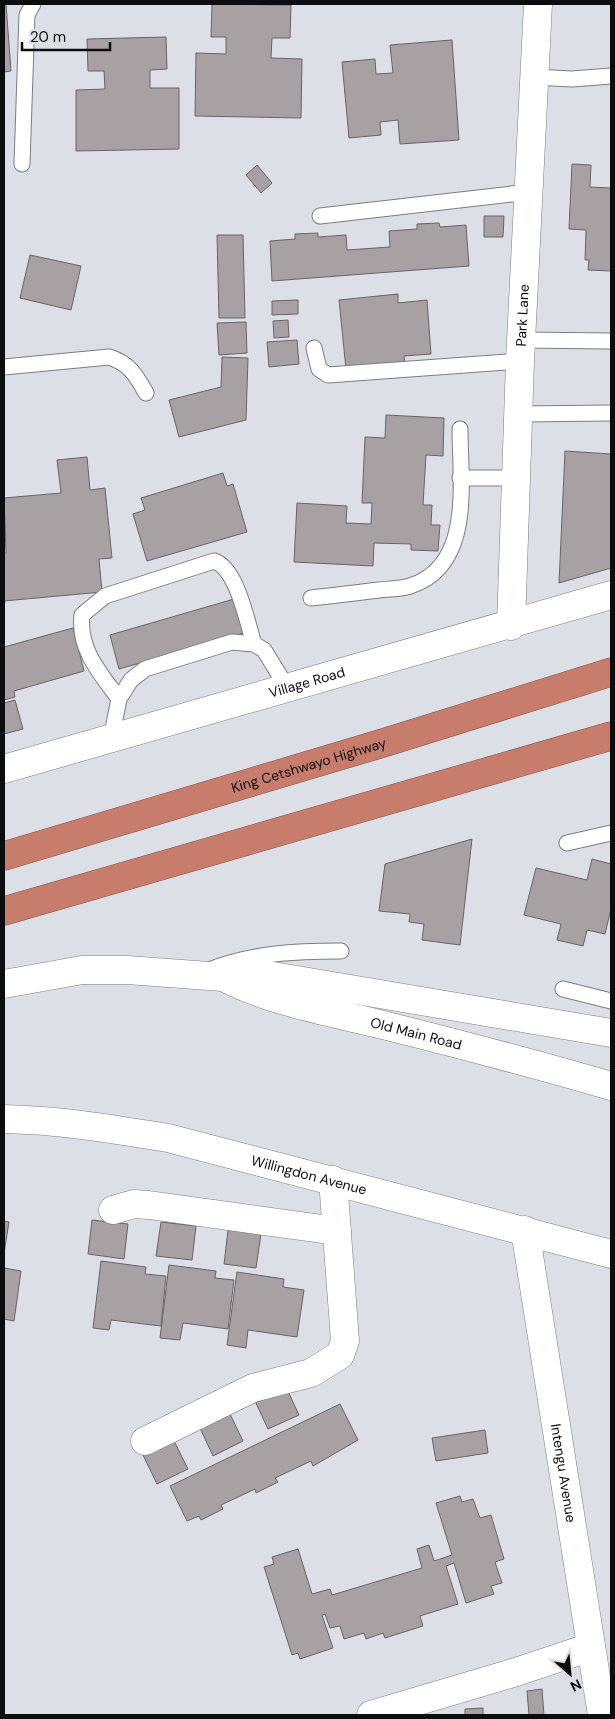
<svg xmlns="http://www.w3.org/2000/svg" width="615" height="1719" font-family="'DM Sans',sans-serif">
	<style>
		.building { fill: #a8a1a4; stroke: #6a6366 }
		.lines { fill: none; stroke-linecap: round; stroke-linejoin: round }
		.lane-casing { stroke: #7a7e83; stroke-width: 17 }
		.street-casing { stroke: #7a7e83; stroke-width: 29 }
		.secondary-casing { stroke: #7a7e83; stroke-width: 29 }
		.highway-casing { stroke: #86554b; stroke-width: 29 }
		.lane { stroke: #fff; stroke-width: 15 }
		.street { stroke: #fff; stroke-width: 28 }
		.secondary { stroke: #fff; stroke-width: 28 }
		.highway { stroke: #c77c6c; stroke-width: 28 }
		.labels { text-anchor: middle; stroke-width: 4; stroke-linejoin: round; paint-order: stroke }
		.street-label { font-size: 14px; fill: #0c0d0f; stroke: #dce0e6 }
	</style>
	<rect width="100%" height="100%" fill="#dce0e6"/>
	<g class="building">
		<polygon points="4,4 6,4 11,71 4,72"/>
		<polygon points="212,4 291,5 290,38 272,38 271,58 302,59 301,118 195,116 196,53 226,54 226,37 211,37"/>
		<polygon points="166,37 167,69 150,70 150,88 179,88 179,149 76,151 76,90 105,89 104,71 88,71 87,39"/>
		<polygon points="452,40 459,140 400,144 398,120 380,122 381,135 349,138 342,62 375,59 376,74 393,73 390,45"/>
		<polygon points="572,164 591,165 590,187 611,188 611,271 588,270 589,260 585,260 586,230 569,229"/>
		<polygon points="257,165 272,183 261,193 246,175"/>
		<polygon points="484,216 504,216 503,237 484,237"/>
		<polygon points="439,223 440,227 466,225 469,266 272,281 270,241 295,239 295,234 318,233 318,237 346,235 347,250 390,247 389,231 417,229 417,224"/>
		<polygon points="217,235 243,235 245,318 219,318"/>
		<polygon points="30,255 81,266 71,310 20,298"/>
		<polygon points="398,294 398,303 427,300 431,354 404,356 405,363 346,369 339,300"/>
		<polygon points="298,300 298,314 272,315 272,301"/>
		<polygon points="288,320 289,337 274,338 273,321"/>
		<polygon points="246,322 247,353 219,355 217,323"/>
		<polygon points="297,340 299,364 269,367 267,342"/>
		<polygon points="222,357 248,358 246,420 179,437 169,400 221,387"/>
		<polygon points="386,415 444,418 443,456 426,455 423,505 432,505 431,525 440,525 438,551 411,550 411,544 374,543 373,566 294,562 297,503 347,506 346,523 371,524 372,503 362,503 365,437 385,438"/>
		<polygon points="565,451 611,454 611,568 559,583"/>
		<polygon points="87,457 90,490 105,488 112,558 99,559 102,592 4,601 4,554 6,553 4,498 61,493 57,460"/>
		<polygon points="223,473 227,486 233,484 247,532 147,561 133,514 145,510 141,498"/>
		<polygon points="234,599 244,633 119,669 110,635"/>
		<polygon points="73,628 84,671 14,691 15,697 4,700 4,647"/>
		<polygon points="15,700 23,729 4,734 4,703"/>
		<polygon points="472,839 460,945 422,940 424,924 409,922 410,914 379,911 385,864"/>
		<polygon points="592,859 611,864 611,909 605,934 587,930 583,946 557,940 561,924 524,915 536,868 587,880"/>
		<polygon points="92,1220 128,1224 124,1259 88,1254"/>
		<polygon points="4,1221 9,1222 4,1253"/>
		<polygon points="161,1222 196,1226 192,1260 156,1256"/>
		<polygon points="228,1230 261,1234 256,1268 224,1264"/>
		<polygon points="101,1261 146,1267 145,1274 166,1276 161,1326 111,1320 109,1330 93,1328"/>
		<polygon points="169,1265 216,1271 215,1278 234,1280 228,1329 183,1323 180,1340 160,1338"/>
		<polygon points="4,1268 21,1271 14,1321 4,1319"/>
		<polygon points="237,1272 284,1279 283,1287 304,1290 297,1337 248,1330 246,1348 227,1345"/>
		<polygon points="286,1387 299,1415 268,1429 255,1401"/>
		<polygon points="340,1404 358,1440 313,1466 311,1461 275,1478 278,1482 256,1493 255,1489 221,1505 223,1509 201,1520 199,1516 187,1521 170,1486"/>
		<polygon points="230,1414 243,1441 213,1456 200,1428"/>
		<polygon points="485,1430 488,1453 436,1461 432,1438"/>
		<polygon points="174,1441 188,1469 157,1484 143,1455"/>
		<polygon points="460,1496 462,1502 473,1499 480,1518 491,1515 504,1559 495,1562 502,1583 491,1586 494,1594 466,1603 454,1563 446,1566 458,1604 420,1616 423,1626 385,1638 383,1633 366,1639 364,1633 344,1639 340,1626 330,1628 325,1614 322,1615 333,1648 300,1659 298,1653 292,1655 264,1567 274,1564 272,1557 298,1549 312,1594 330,1589 332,1595 422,1568 417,1549 429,1545 434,1561 452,1555 436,1503"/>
		<polygon points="542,1689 544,1715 522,1715 529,1715 527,1691"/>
		<polygon points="483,1708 483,1715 465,1715 465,1709"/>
	</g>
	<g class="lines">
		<defs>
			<g id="lane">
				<polyline points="534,77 572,79 611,76"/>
				<polyline points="22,164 27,15 33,4"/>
				<polyline points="320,216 529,192"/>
				<polyline points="522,340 611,341"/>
				<polyline points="314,348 319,369 328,375 520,361"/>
				<path d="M4,367L109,357C129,363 136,375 146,393"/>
				<polyline points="519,414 611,413"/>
				<polyline points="460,478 517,478"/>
				<path d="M311,598C334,595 357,593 379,590C389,589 400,589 410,586C474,566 460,482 460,429"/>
				<path d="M119,699C100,673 78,649 82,615L105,596L214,561C237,568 247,622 254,644"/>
				<polyline points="111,739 119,699 131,680 145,669 232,642 254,644 264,650 288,689"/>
				<polyline points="567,843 611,833"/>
				<path d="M209,970C253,953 295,951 341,951"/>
				<polyline points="563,989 611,1001"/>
			</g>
			<g id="street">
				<path id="s1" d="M511,626L520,361L538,4"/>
				<path id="s2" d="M4,1119C59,1120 113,1129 168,1138L611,1254"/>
				<polyline points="113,1210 134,1204 149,1205 337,1231"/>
				<path id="s3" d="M525,1230L602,1715"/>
				<polyline points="145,1441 253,1388 311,1373 340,1355 345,1341 333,1180"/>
				<polyline points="371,1715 513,1673 591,1647"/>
			</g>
			<g id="secondary">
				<path id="s4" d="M4,769L611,595"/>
				<path id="s5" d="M229,980C276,1003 331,1012 383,1025C459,1044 535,1064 611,1086"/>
				<polyline points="4,984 82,970 127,970 223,977 255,973 611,1033"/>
			</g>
			<g id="highway">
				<path id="s6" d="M4,856L383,743L611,672"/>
				<polyline points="4,911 611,736"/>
			</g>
		</defs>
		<use href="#lane" class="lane-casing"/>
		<use href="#street" class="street-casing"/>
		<use href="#secondary" class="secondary-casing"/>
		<use href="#highway" class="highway-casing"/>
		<use href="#lane" class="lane"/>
		<use href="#street" class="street"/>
		<use href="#secondary" class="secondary"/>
		<use href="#highway" class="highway"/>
	</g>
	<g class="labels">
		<g class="street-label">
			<text dy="5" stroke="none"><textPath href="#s1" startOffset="311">Park Lane</textPath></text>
			<text dy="5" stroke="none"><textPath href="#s4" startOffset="315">Village Road</textPath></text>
			<text dy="5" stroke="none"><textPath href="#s6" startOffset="318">King Cetshwayo Highway</textPath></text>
			<text dy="5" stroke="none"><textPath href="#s5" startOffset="195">Old Main Road</textPath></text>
			<text dy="5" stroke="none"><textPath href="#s2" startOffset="311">Willingdon Avenue</textPath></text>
			<text dy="5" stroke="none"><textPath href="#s3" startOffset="246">Intengu Avenue</textPath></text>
		</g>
	</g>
	<rect width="615" height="1719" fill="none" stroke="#0c0d0f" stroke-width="10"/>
	<g transform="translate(570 1674) rotate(153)" stroke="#dce0e6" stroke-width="4" paint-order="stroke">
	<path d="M0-4L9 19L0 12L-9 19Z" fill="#0c0d0f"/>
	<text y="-8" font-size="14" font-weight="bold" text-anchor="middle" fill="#0c0d0f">N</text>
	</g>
	<path d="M22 42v8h88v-8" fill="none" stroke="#0c0d0f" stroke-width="2.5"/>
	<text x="30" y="42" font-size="15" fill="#0c0d0f" stroke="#dce0e6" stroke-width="4" paint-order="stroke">20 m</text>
</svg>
